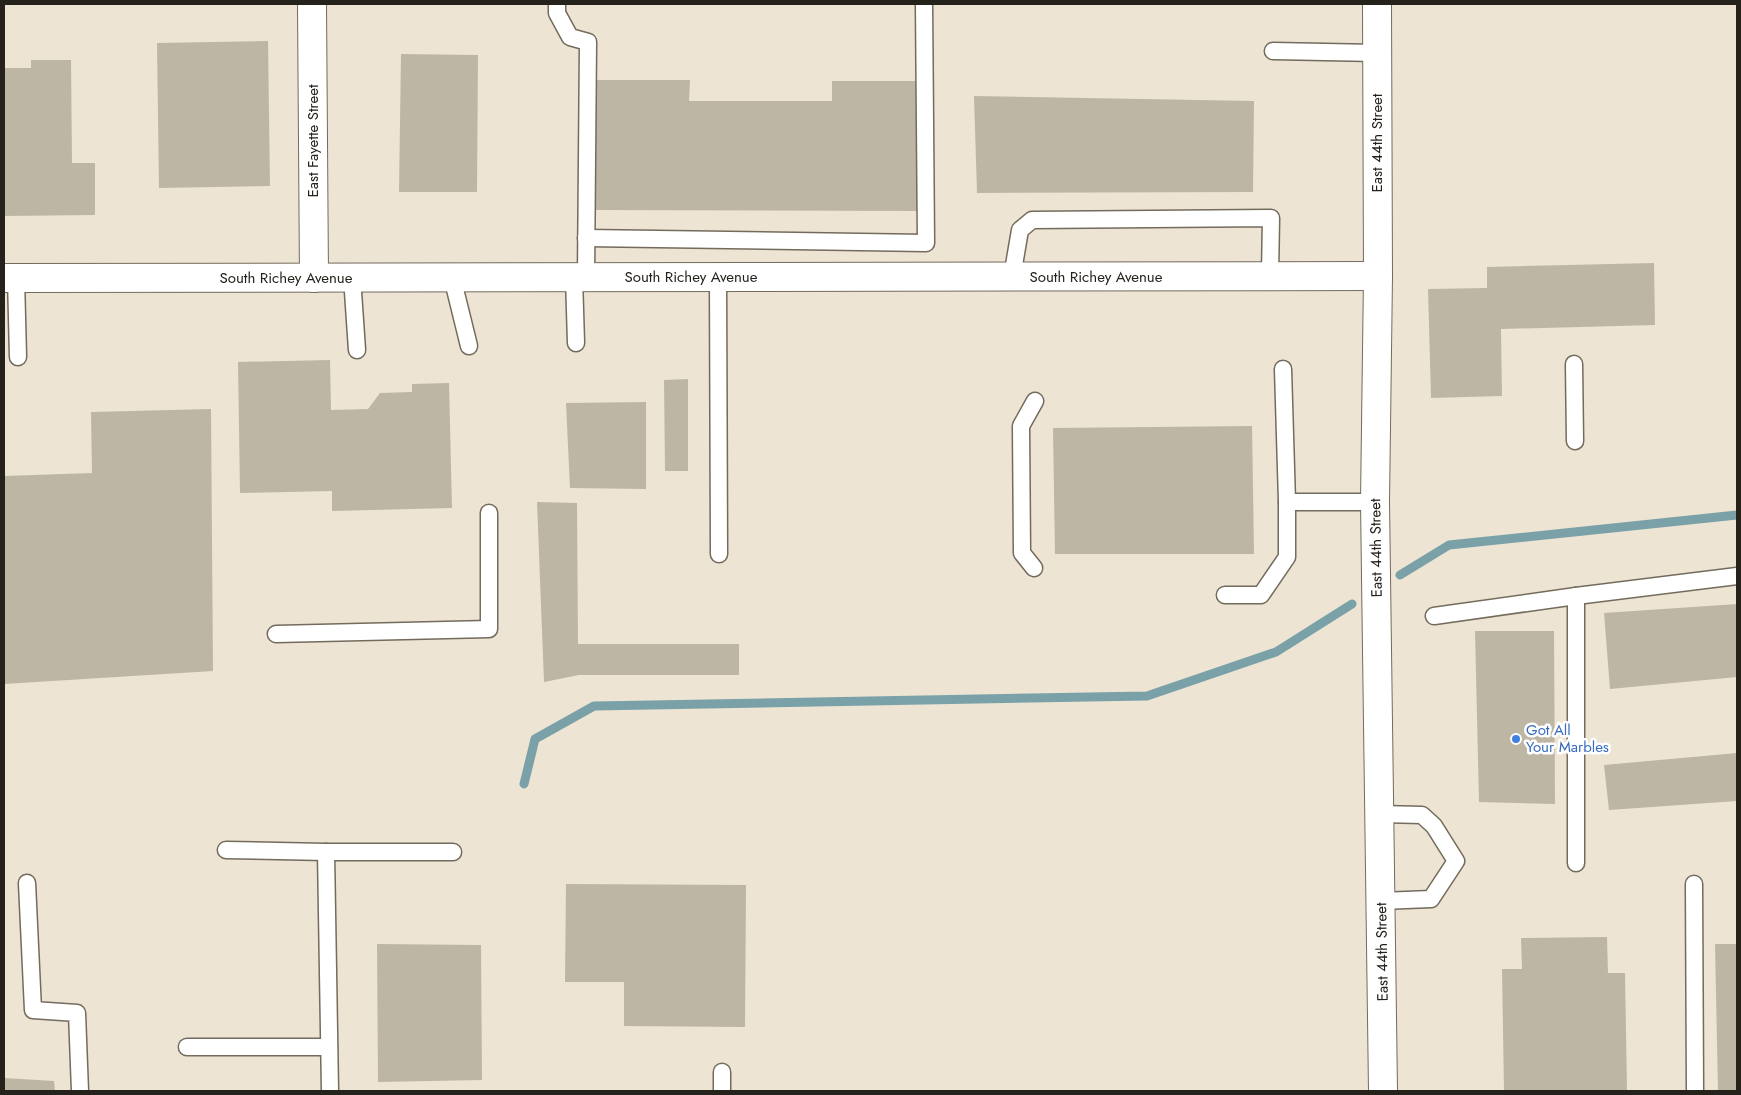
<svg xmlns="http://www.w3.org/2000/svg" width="1741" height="1095" font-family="Jost,sans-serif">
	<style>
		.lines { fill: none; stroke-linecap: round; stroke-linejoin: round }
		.stream { stroke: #7aa1a8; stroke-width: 9 }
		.building { fill: #beb6a5 }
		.lane-casing { stroke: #736b5c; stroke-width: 19 }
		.street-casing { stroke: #736b5c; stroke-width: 30 }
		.lane { stroke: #fff; stroke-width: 16 }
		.street { stroke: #fff; stroke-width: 28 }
		.shop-dot { fill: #3f7fe0; stroke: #fff; stroke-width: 2 }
		.labels { text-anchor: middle; stroke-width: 5; stroke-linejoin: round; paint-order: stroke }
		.street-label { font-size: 15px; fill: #25211b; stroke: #fff }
		.shop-label { font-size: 15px; fill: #366cbe; stroke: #fff; text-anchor: start }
	</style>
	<rect width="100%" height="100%" fill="#ede4d3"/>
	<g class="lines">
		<g class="stream">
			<polyline points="1400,575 1449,545 1737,515"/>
			<polyline points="524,784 535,739 594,706 1147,696 1276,652 1352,604"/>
		</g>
	</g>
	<g class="building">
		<polygon points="268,41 270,186 159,188 157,43"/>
		<polygon points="401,54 478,55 477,192 399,192"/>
		<polygon points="31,60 71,60 72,163 95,163 95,215 4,216 4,68 31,68"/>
		<polygon points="596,80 690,80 689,101 832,101 832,81 920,81 919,211 596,210"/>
		<polygon points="974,96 1254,101 1253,192 977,193"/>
		<polygon points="1654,263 1655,325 1501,329 1502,396 1431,398 1428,289 1487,288 1487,267"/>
		<polygon points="330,360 331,410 368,409 380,393 412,392 412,384 449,383 452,508 332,511 332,491 240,493 238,362"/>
		<polygon points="688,379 688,471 665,471 664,380"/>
		<polygon points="646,402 646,489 570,488 566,403"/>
		<polygon points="211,409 213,671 4,684 4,476 92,473 91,412"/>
		<polygon points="1252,426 1254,554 1055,554 1053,428"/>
		<polygon points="537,502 577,503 578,644 739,644 739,675 579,675 544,682"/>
		<polygon points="1737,604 1737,677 1610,689 1604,613"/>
		<polygon points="1475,631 1554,631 1555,804 1479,802"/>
		<polygon points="1737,753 1737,801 1609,810 1604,765"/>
		<polygon points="566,884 746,885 745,1027 624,1026 624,982 565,982"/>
		<polygon points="1607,937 1608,973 1625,973 1627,1091 1504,1091 1502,969 1522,969 1521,938"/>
		<polygon points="377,944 481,945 482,1080 378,1082"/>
		<polygon points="1715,944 1737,944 1737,1091 1718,1091"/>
		<polygon points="4,1078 54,1081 55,1091 4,1091"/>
	</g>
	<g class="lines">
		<defs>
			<g id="lane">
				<polyline points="557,4 557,13 570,37 588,42 586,277"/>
				<polyline points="1273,51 1377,53"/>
				<polyline points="586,238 926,243 924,4"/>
				<polyline points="352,277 357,350"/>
				<polyline points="452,277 469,346"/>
				<polyline points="574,277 576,343"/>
				<polyline points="718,277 719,554"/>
				<polyline points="1012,277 1020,230 1032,220 1271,218 1270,276"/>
				<polyline points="16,278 18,357"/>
				<polyline points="1574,364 1575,441"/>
				<polyline points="1283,369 1287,502"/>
				<polyline points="1034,568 1022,553 1021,426 1035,401"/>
				<polyline points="1225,595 1261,595 1287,557 1287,502 1375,502"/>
				<polyline points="1434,616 1576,596"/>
				<polyline points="276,634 489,629 489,513"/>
				<polyline points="1380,814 1422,815 1434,826 1456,861 1431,899 1381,901"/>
				<polyline points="226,850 326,852"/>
				<polyline points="1576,863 1576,596 1737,576"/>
				<polyline points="27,883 33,1010 77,1013 80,1091"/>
				<polyline points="1694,884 1695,1091"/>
				<polyline points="187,1047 329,1047"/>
				<polyline points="722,1072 722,1091"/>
				<polyline points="330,1091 326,852 453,852"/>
			</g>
			<g id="street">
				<polyline points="312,4 314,278"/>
				<polyline points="1377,4 1378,276 1375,502 1383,1091"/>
				<polyline points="4,278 1378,276"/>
			</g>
		</defs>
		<use href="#lane" class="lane-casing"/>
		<use href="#street" class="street-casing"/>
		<use href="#lane" class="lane"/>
		<use href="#street" class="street"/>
	</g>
	<circle class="shop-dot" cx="1516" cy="739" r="5"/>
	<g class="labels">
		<g class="street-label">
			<text transform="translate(313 141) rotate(-90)" y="5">East Fayette Street</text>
			<text transform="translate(1377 143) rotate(-90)" y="5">East 44th Street</text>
			<text x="691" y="282">South Richey Avenue</text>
			<text x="1096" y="282">South Richey Avenue</text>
			<text x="286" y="283">South Richey Avenue</text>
			<text transform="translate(1376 548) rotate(-91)" y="5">East 44th Street</text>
			<text transform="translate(1382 952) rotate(-91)" y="5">East 44th Street</text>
		</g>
		<g class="shop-label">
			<text x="1526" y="735">Got All<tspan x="1526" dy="17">Your Marbles</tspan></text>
		</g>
	</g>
	<rect width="1741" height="1095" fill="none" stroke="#25211b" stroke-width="10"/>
</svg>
